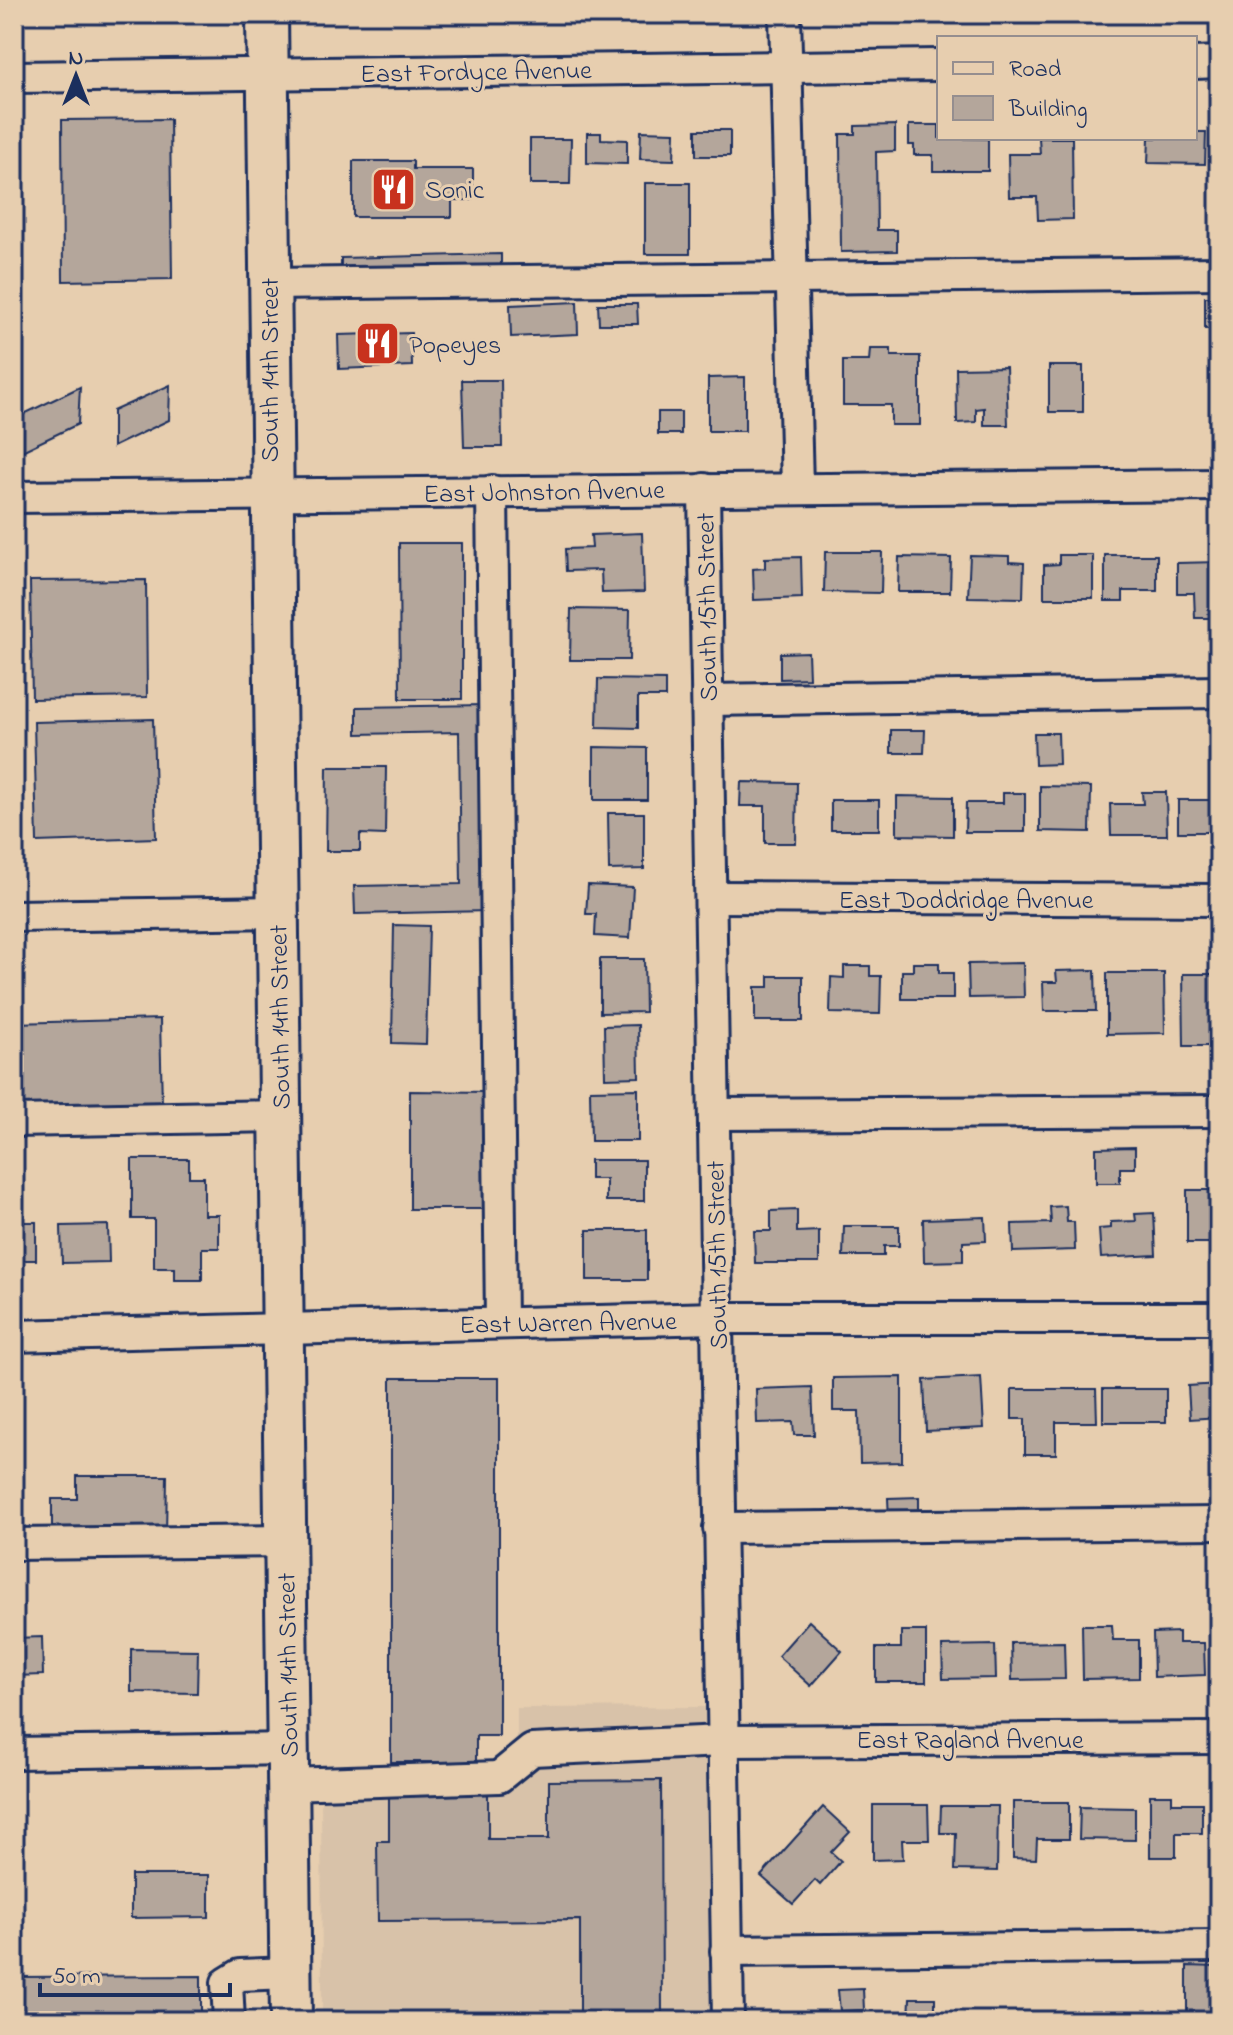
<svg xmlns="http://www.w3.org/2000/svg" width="1233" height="2035" font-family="'Indie Flower',sans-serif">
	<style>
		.built { fill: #d8c2a9 }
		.building { fill: #b4a69b; stroke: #1b2f5e; stroke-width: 2 }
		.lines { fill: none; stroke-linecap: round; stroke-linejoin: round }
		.minor-casing { stroke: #1b2f5e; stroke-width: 36 }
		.major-casing { stroke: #1b2f5e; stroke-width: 46 }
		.minor { stroke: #e7ceaf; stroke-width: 30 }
		.major { stroke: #e7ceaf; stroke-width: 40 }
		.labels { text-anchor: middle; stroke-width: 6; stroke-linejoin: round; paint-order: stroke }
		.street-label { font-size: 26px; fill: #1b2f5e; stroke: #e7ceaf }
		.poi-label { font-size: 26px; fill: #1b2f5e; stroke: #e7ceaf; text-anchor: start }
	</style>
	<rect width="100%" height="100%" fill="#e7ceaf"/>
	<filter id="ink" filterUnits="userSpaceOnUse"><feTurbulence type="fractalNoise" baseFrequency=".0125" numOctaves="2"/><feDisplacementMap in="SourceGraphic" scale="16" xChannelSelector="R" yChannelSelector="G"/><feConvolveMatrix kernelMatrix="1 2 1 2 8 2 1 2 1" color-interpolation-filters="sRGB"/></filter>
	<g filter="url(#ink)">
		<polygon class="built" points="708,1707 710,2021 322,2021 321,1773 496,1772 517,1752 517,1708"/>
		<g class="building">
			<rect x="440" y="14" width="80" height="6"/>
			<polygon points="170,119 172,279 63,281 62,120"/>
			<polygon points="895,125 895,151 876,152 877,230 897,230 897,251 841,252 840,134 855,134 855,126"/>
			<polygon points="909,125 939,125 939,138 988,139 988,171 933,171 933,155 914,155 914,145 909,145"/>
			<rect x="696" y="130" width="34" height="26"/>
			<polygon points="641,131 675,132 674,160 640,159"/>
			<polygon points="1195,132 1206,132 1205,164 1148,163 1149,138 1195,138"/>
			<polygon points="587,133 601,133 601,139 627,140 627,164 587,163"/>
			<polygon points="1039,138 1072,138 1073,219 1038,220 1037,197 1009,197 1008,154 1040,154"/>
			<polygon points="530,139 571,139 570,184 530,184"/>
			<polygon points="353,161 413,161 413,169 473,169 473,200 452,200 452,217 353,217"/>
			<rect x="645" y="183" width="45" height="71"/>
			<polygon points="501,254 501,272 341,275 341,258"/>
			<rect x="1205" y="297" width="14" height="32"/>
			<polygon points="577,302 578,334 511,337 510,305"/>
			<polygon points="598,304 637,304 638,324 599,324"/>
			<polygon points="411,333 412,366 339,369 338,335"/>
			<polygon points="870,349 891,349 891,356 920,356 920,425 891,425 891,405 843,405 843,361 869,361"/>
			<rect x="1049" y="366" width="34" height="46"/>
			<polygon points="1006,367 1008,425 984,425 984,408 976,409 976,422 957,423 956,368"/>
			<polygon points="745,377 745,431 708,431 708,378"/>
			<polygon points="462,380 501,380 502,447 464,447"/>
			<polygon points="170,385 169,420 113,447 113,411"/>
			<polygon points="80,387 78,424 22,451 14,451 14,415 22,415"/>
			<rect x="658" y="412" width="23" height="22"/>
			<polygon points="642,533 644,592 602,593 601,570 566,571 565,549 592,548 591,535"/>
			<polygon points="399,543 462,543 462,699 400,699"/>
			<polygon points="825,552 882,552 881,593 824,592"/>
			<polygon points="970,555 1009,556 1009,562 1024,563 1023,598 968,597"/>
			<polygon points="1059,555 1093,555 1093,598 1044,598 1044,565 1059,564"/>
			<polygon points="1105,555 1157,555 1157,591 1123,591 1123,601 1105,601"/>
			<polygon points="801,557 802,598 754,600 753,569 765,568 765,558"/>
			<polygon points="899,557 951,558 950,592 898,592"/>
			<polygon points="1219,562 1219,618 1195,618 1194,593 1177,593 1177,563"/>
			<polygon points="146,580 147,697 32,699 30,581"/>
			<polygon points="571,609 630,610 629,660 570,660"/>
			<polygon points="808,652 809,678 780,679 780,653"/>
			<polygon points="598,679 665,680 665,697 638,697 638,728 597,727"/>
			<polygon points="485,705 488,911 355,914 354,886 461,884 459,732 357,734 357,707"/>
			<polygon points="153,719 156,838 37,842 34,722"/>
			<polygon points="891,730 925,730 924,753 891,753"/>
			<polygon points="1034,733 1058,733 1059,764 1035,765"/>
			<polygon points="594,747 647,748 647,800 594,800"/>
			<polygon points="327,767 386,767 385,835 360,834 360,851 326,851"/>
			<polygon points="741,782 797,783 796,843 765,843 765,806 740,806"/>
			<polygon points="1040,786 1091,787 1090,832 1040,831"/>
			<polygon points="1142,792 1166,792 1167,835 1111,835 1110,804 1143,804"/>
			<polygon points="1003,793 1025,793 1025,832 965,832 966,803 1003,803"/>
			<polygon points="897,796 953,797 953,836 897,835"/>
			<rect x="831" y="800" width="48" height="30"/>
			<rect x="1178" y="800" width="41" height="32"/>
			<polygon points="608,813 644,813 644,869 609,870"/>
			<polygon points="588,885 633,887 630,938 595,936 596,914 586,914"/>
			<polygon points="394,925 429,926 426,1044 392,1043"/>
			<polygon points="600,959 644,959 645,1012 600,1013"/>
			<polygon points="913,963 939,963 939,973 953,973 953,999 902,999 902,971 913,971"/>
			<polygon points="1023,963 1024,997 969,998 968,964"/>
			<polygon points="844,966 870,966 870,976 881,976 880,1014 830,1013 831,977 844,978"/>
			<polygon points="1095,970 1096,1011 1044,1011 1043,982 1057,982 1056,971"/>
			<polygon points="1107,973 1164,973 1165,1033 1107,1034"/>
			<polygon points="1183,974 1219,974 1219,1046 1184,1046"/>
			<polygon points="769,976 803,976 803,1021 755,1021 755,987 769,987"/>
			<polygon points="160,1019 162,1105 14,1108 14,1023"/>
			<polygon points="638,1025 639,1077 605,1078 604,1026"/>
			<polygon points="638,1089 638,1141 591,1141 590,1090"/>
			<polygon points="410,1091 487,1092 487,1209 410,1209"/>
			<polygon points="1135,1147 1135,1168 1120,1168 1120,1183 1096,1183 1096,1148"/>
			<polygon points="132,1159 189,1159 189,1177 204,1177 204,1215 219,1215 219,1248 202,1248 202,1280 175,1280 175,1268 154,1268 154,1219 132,1219"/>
			<polygon points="590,1160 644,1160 644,1201 606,1201 606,1179 590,1179"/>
			<rect x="1187" y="1190" width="32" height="53"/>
			<polygon points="1066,1206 1067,1222 1074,1222 1075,1250 1013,1252 1012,1224 1051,1223 1050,1207"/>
			<polygon points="797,1210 797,1232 819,1231 819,1263 755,1263 754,1231 771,1231 771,1211"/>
			<polygon points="1154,1213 1156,1255 1101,1258 1099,1229 1111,1228 1111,1222 1136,1221 1135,1214"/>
			<polygon points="985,1217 986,1241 963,1242 963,1261 924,1262 923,1219"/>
			<rect x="14" y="1222" width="22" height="38"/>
			<polygon points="108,1225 109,1262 62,1263 61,1226"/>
			<polygon points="844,1226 899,1226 899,1246 884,1246 884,1256 843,1256"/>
			<rect x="587" y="1230" width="60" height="50"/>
			<polygon points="902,1377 902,1462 860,1463 859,1411 833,1411 833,1378"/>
			<polygon points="981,1377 984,1428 926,1431 924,1380"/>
			<polygon points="391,1378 499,1378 499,1736 476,1736 476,1762 391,1762"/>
			<polygon points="1219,1384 1219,1417 1190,1419 1188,1386"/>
			<polygon points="812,1387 814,1435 794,1435 793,1422 757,1423 756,1389"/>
			<polygon points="1012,1389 1096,1389 1097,1422 1056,1422 1056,1454 1025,1454 1025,1419 1012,1419"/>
			<rect x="1103" y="1389" width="63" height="33"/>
			<polygon points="77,1476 167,1476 166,1536 52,1536 52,1499 77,1499"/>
			<polygon points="919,1497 919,1518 889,1520 888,1498"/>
			<polygon points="809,1621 842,1651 811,1686 778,1656"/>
			<polygon points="1082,1625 1112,1625 1113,1640 1139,1640 1139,1678 1083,1679"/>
			<polygon points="901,1631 926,1631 926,1682 876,1682 876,1648 901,1648"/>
			<polygon points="1179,1632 1179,1643 1204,1643 1205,1675 1154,1677 1153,1633"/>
			<polygon points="42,1637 43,1675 14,1676 14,1638"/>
			<polygon points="1064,1642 1065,1679 1012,1680 1011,1643"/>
			<polygon points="995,1645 996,1678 943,1679 942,1646"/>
			<polygon points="131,1649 198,1650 197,1693 131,1692"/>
			<polygon points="661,1780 662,2021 580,2021 580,1920 378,1921 377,1841 389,1841 389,1795 488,1794 488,1839 549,1839 549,1781"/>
			<polygon points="1150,1795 1172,1795 1172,1803 1202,1803 1202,1833 1176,1833 1176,1857 1150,1857"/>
			<polygon points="1013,1802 1069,1802 1069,1839 1037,1839 1036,1859 1013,1858"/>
			<polygon points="873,1805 928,1805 929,1840 902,1840 903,1859 873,1860"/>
			<polygon points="941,1806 998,1806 997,1871 955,1870 956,1833 940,1833"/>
			<polygon points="823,1807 850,1832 831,1852 841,1861 820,1885 815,1880 793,1904 761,1876"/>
			<polygon points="1080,1807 1135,1808 1135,1840 1079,1839"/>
			<polygon points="131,1875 209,1875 209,1917 131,1918"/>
			<polygon points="1187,1966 1219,1967 1219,2021 1187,2021"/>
			<polygon points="201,1976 201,2021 14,2021 14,1977"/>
			<polygon points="863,1989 864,2010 840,2011 838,1990"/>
			<polygon points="910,1998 935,1998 935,2021 909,2021"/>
		</g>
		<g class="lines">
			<defs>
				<g id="minor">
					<polyline points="785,14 797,487"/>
					<polyline points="1195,63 1219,62"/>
					<polyline points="14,77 939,65"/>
					<polyline points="269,284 1219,273"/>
					<polyline points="704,489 728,2021"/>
					<polyline points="492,491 501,1323"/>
					<polyline points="14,497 1219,485"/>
					<polyline points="708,700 1219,692"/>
					<polyline points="712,897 1219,900"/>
					<polyline points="14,916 277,912"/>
					<polyline points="714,1114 1219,1111"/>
					<polyline points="14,1121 280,1116"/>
					<polyline points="14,1336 717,1318 1219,1318"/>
					<polyline points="719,1528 1219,1523"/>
					<polyline points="14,1544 286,1541"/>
					<polyline points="14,1753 288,1749"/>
					<polyline points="288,1784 499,1777 532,1750 722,1741 1219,1738"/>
					<polyline points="726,1951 1219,1946"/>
					<polyline points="229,2021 227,1983 240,1975 290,1973"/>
				</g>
				<polyline id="major" points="267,14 291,2021"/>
			</defs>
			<use href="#minor" class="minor-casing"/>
			<use href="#major" class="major-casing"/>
			<use href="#minor" class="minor"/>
			<use href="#major" class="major"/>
		</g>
	</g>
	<defs>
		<symbol id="restaurant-square" viewBox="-11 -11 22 22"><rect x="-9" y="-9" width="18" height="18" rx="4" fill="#c8321e" stroke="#e7ceaf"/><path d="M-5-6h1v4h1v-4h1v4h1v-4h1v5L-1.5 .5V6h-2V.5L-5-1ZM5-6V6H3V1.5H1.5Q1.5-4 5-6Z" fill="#fff"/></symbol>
	</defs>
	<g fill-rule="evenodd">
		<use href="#restaurant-square" x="368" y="164" width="51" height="51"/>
		<use href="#restaurant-square" x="352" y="318" width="51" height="51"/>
	</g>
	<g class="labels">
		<g class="street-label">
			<text transform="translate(476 71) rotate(-1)" y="9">East Fordyce Avenue</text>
			<text transform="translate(269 370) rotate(-90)" y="9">South 14th Street</text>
			<text transform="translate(544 491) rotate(-1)" y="9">East Johnston Avenue</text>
			<text transform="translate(706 607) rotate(-91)" y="9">South 15th Street</text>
			<text x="966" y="908">East Doddridge Avenue</text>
			<text transform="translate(279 1017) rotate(-91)" y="9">South 14th Street</text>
			<text transform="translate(716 1255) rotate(-91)" y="9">South 15th Street</text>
			<text transform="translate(568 1322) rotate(-1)" y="9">East Warren Avenue</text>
			<text transform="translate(287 1665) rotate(-91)" y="9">South 14th Street</text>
			<text x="970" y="1748">East Ragland Avenue</text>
		</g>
		<g class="poi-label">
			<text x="425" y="198">Sonic</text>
			<text x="409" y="353">Popeyes</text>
		</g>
	</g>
	<rect width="1233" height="2035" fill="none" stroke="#e7ceaf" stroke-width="48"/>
	<rect x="24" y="24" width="1185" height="1987" fill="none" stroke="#1b2f5e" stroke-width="3" filter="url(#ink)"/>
	<rect x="937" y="36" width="260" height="104" fill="#e7ceaf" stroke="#958e8f" stroke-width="2"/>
	<rect x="953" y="62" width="40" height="12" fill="#e7ceaf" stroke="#958e8f" stroke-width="2"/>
	<text x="1009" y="76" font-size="24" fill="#1b2f5e">Road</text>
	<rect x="953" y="96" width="40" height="24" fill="#b4a69b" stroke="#958e8f" stroke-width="2"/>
	<text x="1009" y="116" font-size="24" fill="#1b2f5e">Building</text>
	<g transform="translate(76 76)" stroke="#e7ceaf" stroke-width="6" paint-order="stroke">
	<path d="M0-6L14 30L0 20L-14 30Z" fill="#1b2f5e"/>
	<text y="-12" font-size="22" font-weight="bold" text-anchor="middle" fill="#1b2f5e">N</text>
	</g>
	<path d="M40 1983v12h190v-12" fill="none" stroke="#1b2f5e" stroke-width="4"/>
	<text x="52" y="1983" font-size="24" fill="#1b2f5e" stroke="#e7ceaf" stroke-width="6" paint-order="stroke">50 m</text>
</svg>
